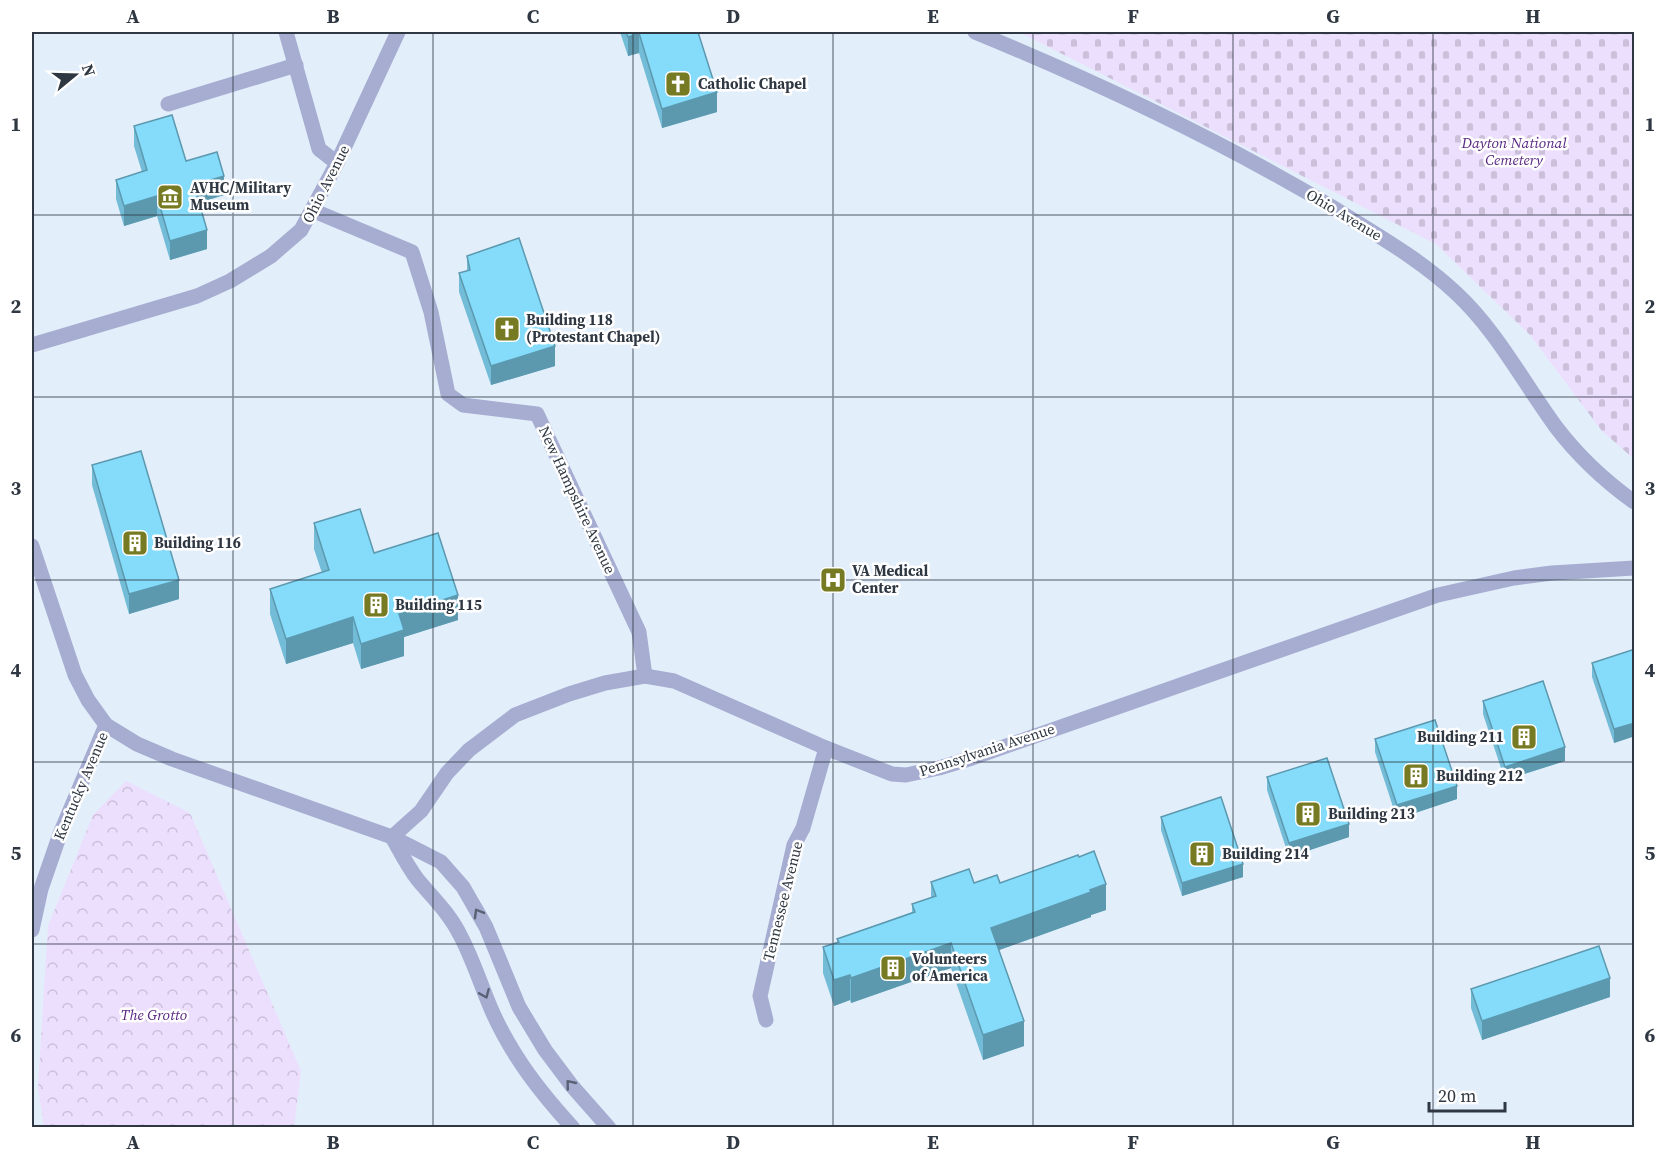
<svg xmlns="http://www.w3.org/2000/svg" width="1666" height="1159" font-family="'Source Serif 4',serif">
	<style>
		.built { fill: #e3eefb }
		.forest { fill: url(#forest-crowns) }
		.cemetery { fill: url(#cemetery-stones) }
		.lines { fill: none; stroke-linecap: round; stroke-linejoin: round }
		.minor { stroke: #a6add1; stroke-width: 15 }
		.wall { fill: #72bcd7 }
		.shaded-wall { fill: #5c99af }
		.building { fill: #84dbfa; stroke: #5c99af; stroke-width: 1.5 }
		.oneway { stroke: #596174 }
		.grid { fill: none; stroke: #2f3842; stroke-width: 1.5; stroke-opacity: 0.55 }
		.labels { text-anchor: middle; stroke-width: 5; stroke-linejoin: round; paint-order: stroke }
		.poi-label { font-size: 15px; font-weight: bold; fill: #2f3842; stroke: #fff; text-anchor: start }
		.park-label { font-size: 15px; font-style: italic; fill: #582782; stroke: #fff }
		.street-label { font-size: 15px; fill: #2f3842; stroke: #fff }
		.neatline { fill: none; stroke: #2f3842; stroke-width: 2 }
		.grid-label { font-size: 20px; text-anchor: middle; font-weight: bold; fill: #2f3842 }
	</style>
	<defs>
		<pattern id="forest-crowns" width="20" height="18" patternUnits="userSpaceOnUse" patternTransform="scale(1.5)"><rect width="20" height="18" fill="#ecdefd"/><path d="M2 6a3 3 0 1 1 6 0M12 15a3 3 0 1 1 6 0" fill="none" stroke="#cbbfda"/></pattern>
		<pattern id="cemetery-stones" width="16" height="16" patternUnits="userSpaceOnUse" patternTransform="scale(1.5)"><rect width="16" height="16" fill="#ecdefd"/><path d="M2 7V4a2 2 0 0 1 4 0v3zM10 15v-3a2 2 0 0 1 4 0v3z" fill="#cbbfda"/></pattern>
	</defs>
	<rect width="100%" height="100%" fill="#f2f6fc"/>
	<rect class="built" x="32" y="32" width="1602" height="1095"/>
	<polygon class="forest" points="126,781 190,813 301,1071 294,1127 44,1127 38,1087 48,926 93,815"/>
	<polygon class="cemetery" points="1019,32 1634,32 1634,459 1602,431 1530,335 1436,244"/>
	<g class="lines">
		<g class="minor">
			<polyline points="286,32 319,149 337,163"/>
			<path d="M975,32C1099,83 1222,141 1337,210C1378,236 1420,259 1456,293C1497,331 1523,382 1556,427C1578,456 1605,481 1634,502"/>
			<polyline points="168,104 296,65"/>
			<polyline points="312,210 412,252 431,312 448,394 463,405 537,414 639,632 645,676"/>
			<polyline points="32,345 197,296 230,281 271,256 301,230 337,163 398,32"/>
			<polyline points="32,546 75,675 88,700 106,725 137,744 172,759 392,837 441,862 463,887 486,927 519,1007 545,1050 572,1086 609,1128"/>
			<polyline points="392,837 421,811 447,773 469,750 515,715 569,694 605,683 645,676 674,681 826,748 892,774 906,775 939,768 972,758 1438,595 1514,578 1552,573 1634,568"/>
			<path d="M392,837C400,851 408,867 418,880C433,898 450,914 460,935C473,959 481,986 492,1011C512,1056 540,1092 573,1128"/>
			<polyline points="32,930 41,889 60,834 106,725"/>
			<polyline points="766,1020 760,996 794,845 803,828 826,748"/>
		</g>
	</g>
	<g class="wall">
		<polygon points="620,32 698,32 717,112 662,128 639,53 628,56"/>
		<polygon points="134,126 186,161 224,195 199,203 207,249 170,260 157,216 124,226 116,199 116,180 142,172 134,146"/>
		<polygon points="467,256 555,366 491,385 459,292 459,273 467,271"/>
		<polygon points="92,465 179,599 129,614 92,485"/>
		<polygon points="314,523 374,553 458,620 404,637 404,656 361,669 353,643 286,664 270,614 270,589 322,573 314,549"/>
		<polygon points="1635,649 1635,736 1614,743 1592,677 1592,663"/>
		<polygon points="1483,701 1565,761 1505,780 1483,714"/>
		<polygon points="1375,739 1457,799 1397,819 1375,752"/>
		<polygon points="1267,777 1349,837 1289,857 1267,790"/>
		<polygon points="1161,817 1243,877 1182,896 1161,830"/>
		<polygon points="931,882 1000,883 1106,910 1091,915 1091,917 999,950 1024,1046 983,1060 951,968 851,1003 850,1000 834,1006 823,973 823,947 837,943 837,939 912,912 912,904 931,898"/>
		<polygon points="1471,989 1610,997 1482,1040 1471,1008"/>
	</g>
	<g class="shaded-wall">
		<polygon points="639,33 639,53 628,56 628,37"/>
		<polygon points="717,92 717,112 662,128 662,109"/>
		<polygon points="224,176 224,195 194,204 194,185"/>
		<polygon points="157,196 157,216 124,226 124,206"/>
		<polygon points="207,230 207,249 170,260 170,241"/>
		<polygon points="555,346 555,366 491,385 491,366"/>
		<polygon points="179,580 179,599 129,614 129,594"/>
		<polygon points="458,595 458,620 404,637 404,656 361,669 361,644 399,614"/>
		<polygon points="353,617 353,643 286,664 286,639"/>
		<polygon points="1635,723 1635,736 1614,743 1614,729"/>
		<polygon points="1565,747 1565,761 1505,780 1505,767"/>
		<polygon points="1457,786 1457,799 1397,819 1397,805"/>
		<polygon points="1349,824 1349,837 1289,857 1289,843"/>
		<polygon points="1243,864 1243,877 1182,896 1182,883"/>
		<polygon points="1106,884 1106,910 1091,915 1091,917 991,953 991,928"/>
		<polygon points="951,943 951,968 851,1003 851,978"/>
		<polygon points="850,975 850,1000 834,1006 834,980"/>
		<polygon points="1610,978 1610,997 1482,1040 1482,1021"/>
		<polygon points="1024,1021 1024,1046 983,1060 983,1035"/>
	</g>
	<g class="building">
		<polygon points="626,32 698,32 717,92 662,109 639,33 628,37"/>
		<polygon points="172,115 186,161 217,152 224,176 194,185 207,230 170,241 157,196 124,206 116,180 147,170 134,126"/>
		<polygon points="519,238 555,346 491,366 459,273 470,270 467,256"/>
		<polygon points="141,451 179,580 129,594 92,465"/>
		<polygon points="360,509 374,553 438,533 458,595 399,614 404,630 361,644 353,617 286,639 270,589 329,570 314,523"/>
		<polygon points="1635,649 1635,723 1614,729 1592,663"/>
		<polygon points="1543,681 1565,747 1505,767 1483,701"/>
		<polygon points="1435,720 1457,786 1397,805 1375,739"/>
		<polygon points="1327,758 1349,824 1289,843 1267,777"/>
		<polygon points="1221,797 1243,864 1182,883 1161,817"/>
		<polygon points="1094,851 1106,884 1090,890 1091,892 991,928 1024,1021 983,1035 951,943 851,978 850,975 834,980 823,947 839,942 837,939 915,912 912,904 936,896 931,882 969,869 974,883 997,875 1000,883 1078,855 1079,857"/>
		<polygon points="1599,946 1610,978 1482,1021 1471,989"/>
	</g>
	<defs><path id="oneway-chevron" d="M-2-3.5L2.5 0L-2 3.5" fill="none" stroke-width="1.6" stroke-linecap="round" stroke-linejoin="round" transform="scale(1.5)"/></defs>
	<g class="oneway">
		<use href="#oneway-chevron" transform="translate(478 913) rotate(-120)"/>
		<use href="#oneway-chevron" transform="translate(485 994) rotate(67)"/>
		<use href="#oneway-chevron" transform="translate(570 1084) rotate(-129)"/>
	</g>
	<path class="grid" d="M233,32V1128M433,32V1128M633,32V1128M833,32V1128M1033,32V1128M1233,32V1128M1433,32V1128M32,215H1634M32,397H1634M32,580H1634M32,762H1634M32,944H1634"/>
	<defs>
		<symbol id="church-square" viewBox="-11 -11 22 22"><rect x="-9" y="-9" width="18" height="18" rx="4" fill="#767a22" stroke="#fff"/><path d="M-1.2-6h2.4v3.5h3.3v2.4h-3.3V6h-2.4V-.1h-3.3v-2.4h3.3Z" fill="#fff"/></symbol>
		<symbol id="museum-square" viewBox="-11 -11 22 22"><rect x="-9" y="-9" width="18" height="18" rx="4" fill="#767a22" stroke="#fff"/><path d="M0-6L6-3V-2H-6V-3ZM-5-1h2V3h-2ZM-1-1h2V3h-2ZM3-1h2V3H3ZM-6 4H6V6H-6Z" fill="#fff"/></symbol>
		<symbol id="building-square" viewBox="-11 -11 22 22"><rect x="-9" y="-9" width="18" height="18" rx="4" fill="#767a22" stroke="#fff"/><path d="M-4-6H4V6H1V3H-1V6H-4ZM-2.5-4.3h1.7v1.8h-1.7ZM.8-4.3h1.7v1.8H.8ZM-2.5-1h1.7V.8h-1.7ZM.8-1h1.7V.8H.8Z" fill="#fff"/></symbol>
		<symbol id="hospital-square" viewBox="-11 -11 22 22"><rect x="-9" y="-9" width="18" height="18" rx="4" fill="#767a22" stroke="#fff"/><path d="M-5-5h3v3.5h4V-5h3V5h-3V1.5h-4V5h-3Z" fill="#fff"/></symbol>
	</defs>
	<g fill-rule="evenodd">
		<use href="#church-square" x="663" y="69" width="30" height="30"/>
		<use href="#museum-square" x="155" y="182" width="30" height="30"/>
		<use href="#church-square" x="492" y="314" width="30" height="30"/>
		<use href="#building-square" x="120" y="528" width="30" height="30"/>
		<use href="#hospital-square" x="818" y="565" width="30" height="30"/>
		<use href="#building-square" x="361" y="590" width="30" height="30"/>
		<use href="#building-square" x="1509" y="722" width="30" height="30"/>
		<use href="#building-square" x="1401" y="761" width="30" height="30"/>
		<use href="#building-square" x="1293" y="799" width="30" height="30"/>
		<use href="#building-square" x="1187" y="839" width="30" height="30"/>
		<use href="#building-square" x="878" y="953" width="30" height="30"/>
	</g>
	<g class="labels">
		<g class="poi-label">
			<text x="698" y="89">Catholic Chapel</text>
			<text x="190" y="193">AVHC/Military<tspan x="190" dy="17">Museum</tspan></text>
			<text x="526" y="325">Building 118<tspan x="526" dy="17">(Protestant Chapel)</tspan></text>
			<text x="154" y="548">Building 116</text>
			<text x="852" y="576">VA Medical<tspan x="852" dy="17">Center</tspan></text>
			<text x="395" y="610">Building 115</text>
			<text x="1504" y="742" text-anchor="end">Building 211</text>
			<text x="1436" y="781">Building 212</text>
			<text x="1328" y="819">Building 213</text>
			<text x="1222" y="859">Building 214</text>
			<text x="912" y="964">Volunteers<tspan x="912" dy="17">of America</tspan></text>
		</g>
		<g class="park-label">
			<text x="1514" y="148">Dayton National<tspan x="1514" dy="17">Cemetery</tspan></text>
			<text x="154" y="1020">The Grotto</text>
		</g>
		<g class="street-label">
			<text transform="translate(326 184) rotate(-63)" y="5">Ohio Avenue</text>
			<text transform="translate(1344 215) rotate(31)" y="5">Ohio Avenue</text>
			<text transform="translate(577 500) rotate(65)" y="5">New Hampshire Avenue</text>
			<text transform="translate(987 750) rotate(-18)" y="5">Pennsylvania Avenue</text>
			<text transform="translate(81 786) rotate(-67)" y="5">Kentucky Avenue</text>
			<text transform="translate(783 901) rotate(-76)" y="5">Tennessee Avenue</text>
		</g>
	</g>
	<rect width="1666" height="1159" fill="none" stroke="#ffffff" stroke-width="66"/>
	<g transform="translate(75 75) rotate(71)" stroke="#ffffff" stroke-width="4.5" paint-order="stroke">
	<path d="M0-4.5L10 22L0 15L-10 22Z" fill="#2f3842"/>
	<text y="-9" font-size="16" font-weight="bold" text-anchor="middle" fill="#2f3842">N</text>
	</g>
	<path d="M1429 1102v9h76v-9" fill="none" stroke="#2f3842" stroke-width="3"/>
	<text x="1438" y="1102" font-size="18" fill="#2f3842" stroke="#ffffff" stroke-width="4.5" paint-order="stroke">20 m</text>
	<rect x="33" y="33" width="1600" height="1093" class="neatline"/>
	<g class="grid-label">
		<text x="133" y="23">A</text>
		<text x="333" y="23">B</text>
		<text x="533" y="23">C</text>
		<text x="733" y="23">D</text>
		<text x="933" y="23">E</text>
		<text x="1133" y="23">F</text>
		<text x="1333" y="23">G</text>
		<text x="1533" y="23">H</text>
		<text x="16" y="131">1</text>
		<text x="1650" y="131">1</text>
		<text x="16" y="313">2</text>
		<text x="1650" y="313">2</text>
		<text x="16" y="495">3</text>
		<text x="1650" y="495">3</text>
		<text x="16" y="677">4</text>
		<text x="1650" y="677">4</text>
		<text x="16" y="860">5</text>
		<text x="1650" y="860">5</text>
		<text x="16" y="1042">6</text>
		<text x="1650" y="1042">6</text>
		<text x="133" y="1149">A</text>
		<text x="333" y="1149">B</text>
		<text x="533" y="1149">C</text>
		<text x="733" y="1149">D</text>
		<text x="933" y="1149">E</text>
		<text x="1133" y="1149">F</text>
		<text x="1333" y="1149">G</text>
		<text x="1533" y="1149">H</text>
	</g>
</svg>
